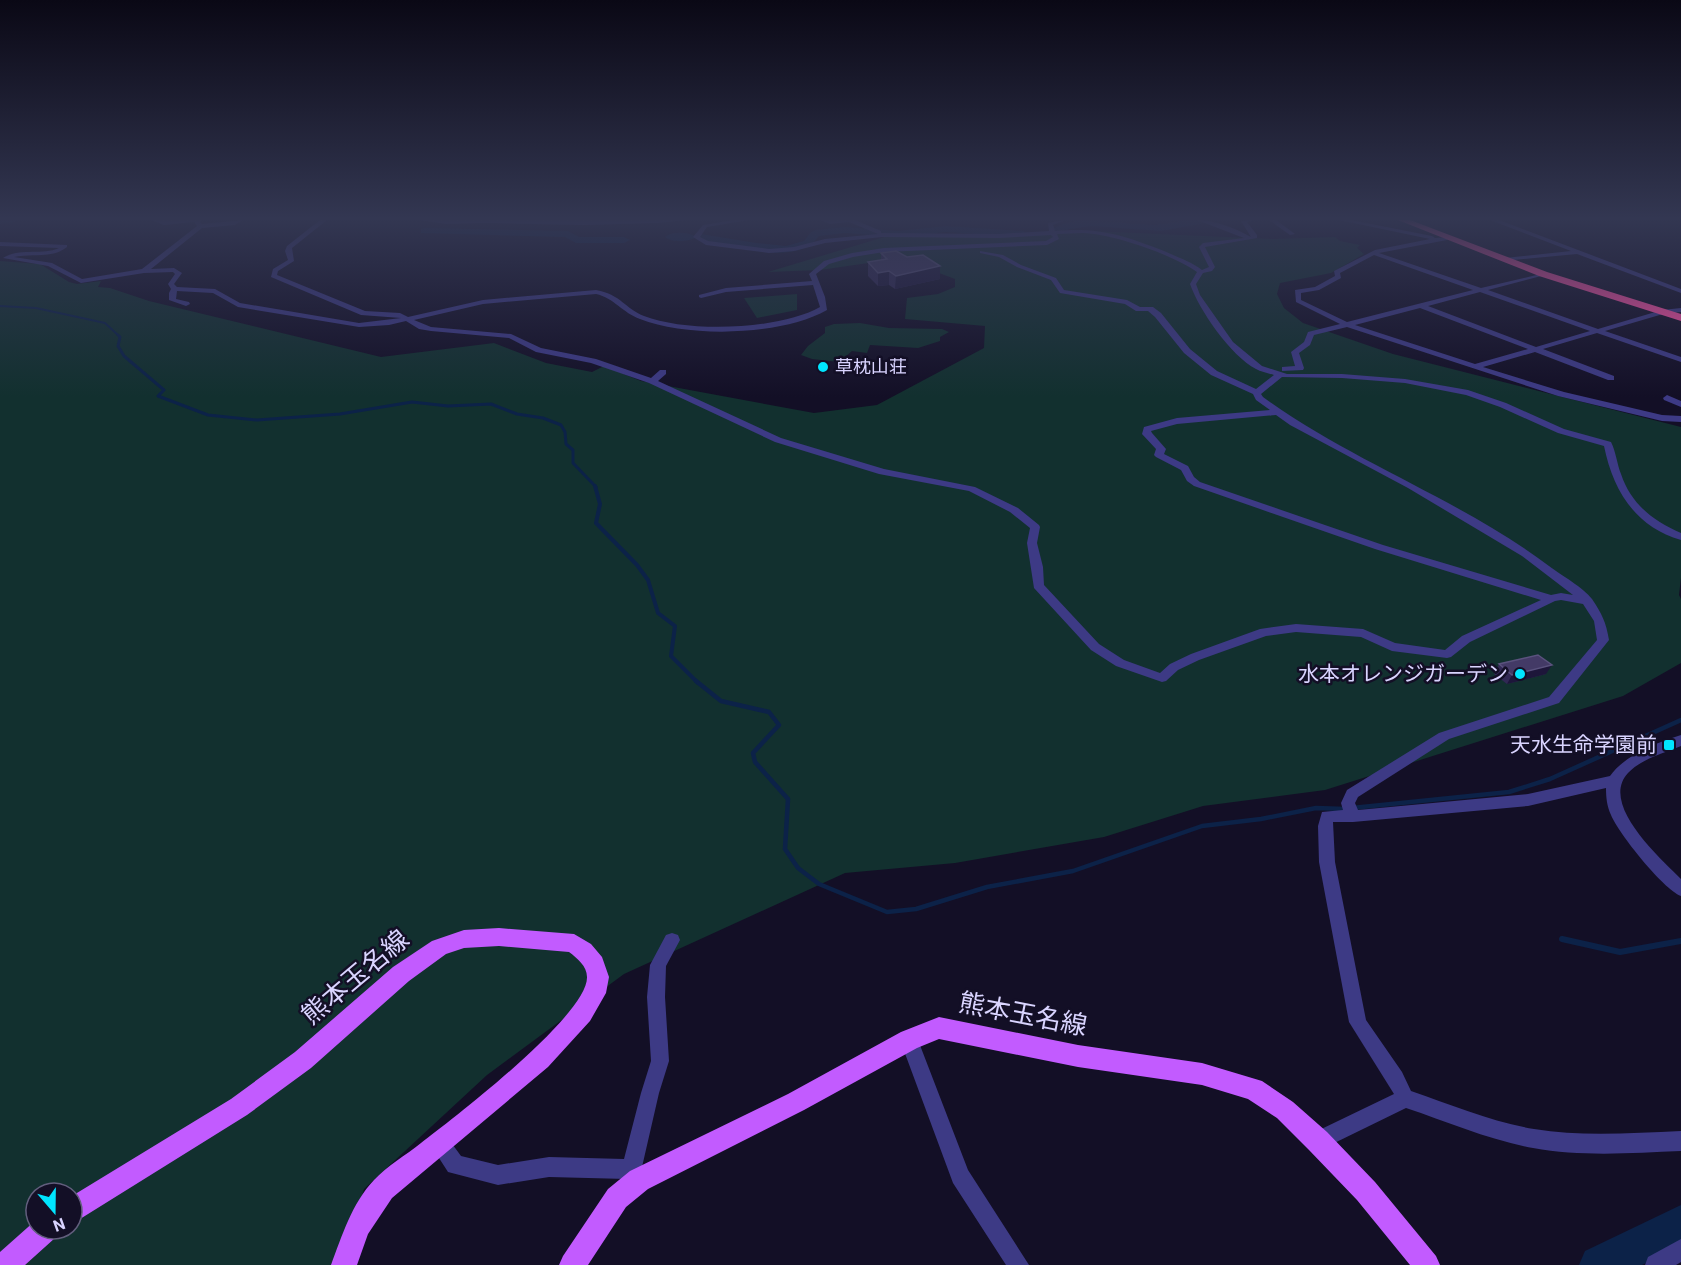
<svg xmlns="http://www.w3.org/2000/svg" width="1681" height="1265" font-family="Roboto,'Noto Sans JP',sans-serif">
	<style>
		.green { fill: #12302f; fill-rule: evenodd }
		.lines { fill: none; stroke-linecap: round; stroke-linejoin: round }
		.stream-far4 { stroke: #0c2248; stroke-width: 2 }
		.stream-far3 { stroke: #0c2248; stroke-width: 3 }
		.stream-far2 { stroke: #0c2248; stroke-width: 4 }
		.stream-far1 { stroke: #0c2248; stroke-width: 4.5 }
		.stream { stroke: #0c2248; stroke-width: 6 }
		.river { fill: #0c2248; fill-rule: evenodd }
		.minor { fill: #3d3a85; fill-rule: evenodd }
		.major { fill: #c25bff; fill-rule: evenodd }
		.highway { fill: #ff4fa3; fill-rule: evenodd }
		.wall { fill: #312854 }
		.shaded-wall { fill: #1d163a }
		.building { fill: #433a66; stroke: #5a527e; stroke-width: 1.5 }
		.poi-dot { fill: #00e5ff; stroke: #130f26; stroke-width: 2 }
		.labels { text-anchor: middle; stroke-width: 5; stroke-linejoin: round; paint-order: stroke }
		.far-poi-label { font-size: 18px; fill: #d9d4ff; stroke: #130f26; text-anchor: start }
		.poi-label { font-size: 21px; fill: #d9d4ff; stroke: #130f26; text-anchor: end }
		.near-street-label { font-size: 26px; fill: #d9d4ff; stroke: #130f26 }
	</style>
	<rect width="100%" height="100%" fill="#130f26"/>
	<g class="green">
		<path d="M1091,231L1274,239L1335,237L1340,241L1360,245L1357,248L1364,254L1331,273L1280,283L1277,294L1284,308L1303,323L1393,354L1681,427V578L1679,595L1681,599V663L1623,696L1325,790L1203,806L1104,837L955,863L845,873L624,974L487,1075L364,1189L342,1265H0V261L40,264L69,282L77,284L101,281L98,287L110,288L149,301L381,357L494,343L546,363L592,372L604,366L641,381L814,413L877,405L984,348L985,326L905,319L907,298L938,294L955,287V279L907,261L889,260L820,270L768,272L891,235L948,237ZM36,1193H72V1229H36Z"/>
		<polygon points="797,294 797,310 757,318 744,298"/>
		<polygon points="860,323 889,328 942,329 949,332 940,337 940,341 918,348 870,345 867,353 852,351 839,362 812,359 801,355 808,346 825,333 825,327 834,324"/>
	</g>
	<g class="lines">
		<polyline class="stream-far4" points="0,306 36,308 105,323 120,337"/>
		<polyline class="stream-far3" points="118,335 120,337 118,346 124,356 164,390 158,396 208,415 257,420 340,414 412,402 448,406 491,404 517,414 543,418 561,425 565,432 566,444 573,450 573,463 596,487"/>
		<polyline class="stream-far2" points="595,486 600,504 596,523 637,565 648,580 658,613 675,626 671,656 698,683"/>
		<g class="stream-far1">
			<polyline points="696,681 721,701 769,712 779,725 753,753 755,762 788,799 785,849 798,868 819,884 887,912 916,909 987,887 1073,871 1202,826 1261,819 1316,808 1345,809"/>
			<polyline points="1352,808 1509,792 1550,779 1681,720"/>
		</g>
		<polyline class="stream" points="1562,939 1620,952 1681,941"/>
		<g class="river">
			<polygon points="0,220 17,220 12,223 0,224"/>
			<polygon points="1079,220 1155,225 1189,220 1211,220 1206,223 1161,231 1092,226 1070,229 1056,233 1050,230 1063,224"/>
			<path d="M946,226L1023,231L1029,234L1023,237L946,232L898,237L845,233L819,236C797,268 734,245 701,240L696,237C689,242 672,243 665,237C672,231 689,232 696,237L701,234L756,243L786,246L804,241L811,232L816,230L845,227L898,231Z"/>
			<polygon points="425,228 568,231 579,237 624,237 630,240 624,243 576,243 565,237 421,233 421,229"/>
			<polygon points="1681,1205 1681,1246 1642,1265 1579,1265 1585,1251"/>
		</g>
		<g class="minor">
			<path d="M151,220H202L200,222L202,224L243,220L235,225L202,228L151,269L174,268L182,273L174,284L177,287L215,289L240,303L359,323L401,318L361,315L271,277L273,269L288,260L285,251L287,246L320,220H327L292,248L294,261L278,271L277,275L365,311L400,313L408,317L483,300L596,290C622,295 624,308 644,316C688,333 779,330 820,307L813,285L726,292L701,298L699,297V295L726,288L812,281L809,274L824,261L852,253L884,248L1046,241L1053,237L1051,235L999,238L882,237L825,243L794,251L769,253L706,245L693,237L703,225L733,220H749L707,227L700,237L708,241L769,249L794,247L825,239L878,234L849,222L830,224L820,220H855L881,231V233L999,234L1049,231L1048,223L1065,220L1053,225L1055,231C1099,227 1123,235 1164,251C1177,257 1190,261 1202,270L1209,267L1199,247L1203,243L1244,238L1197,220C1215,220 1235,228 1251,237L1241,221L1254,220L1247,222L1257,235V238L1205,247L1215,267L1212,271L1203,273L1196,284L1200,295L1233,342L1262,366L1287,374H1342L1405,379L1468,390L1506,403L1564,429L1611,442C1616,452 1617,464 1621,474C1631,504 1653,521 1681,533V540C1635,527 1613,490 1604,446L1558,433L1500,407L1466,395L1405,383L1342,378L1282,377L1261,394L1263,397C1352,462 1460,499 1549,566C1561,575 1584,588 1592,599C1602,614 1606,622 1609,640L1559,703L1449,739L1358,797L1355,803L1358,810L1528,794L1610,776C1625,755 1656,743 1681,735V746C1664,753 1641,759 1628,773C1599,804 1660,858 1681,879V896C1663,889 1619,834 1611,815C1607,806 1606,798 1606,788L1528,806L1353,822H1333L1335,862L1366,1020L1402,1072L1411,1091C1452,1105 1492,1122 1534,1129C1582,1137 1632,1133 1681,1131V1151C1632,1153 1582,1157 1533,1148C1489,1140 1448,1122 1406,1108L1318,1151L1311,1148L1308,1141L1311,1134L1394,1094L1349,1022L1319,862L1318,826L1322,812L1343,810L1341,803L1347,790L1439,733L1549,697L1597,640L1594,621L1583,604L1561,600L1555,601L1470,642L1451,657L1447,658L1392,651L1361,637L1296,632L1266,636L1199,660L1178,670L1166,681L1162,682L1116,666L1091,650L1034,588L1027,543L1030,528L1010,512L969,491L879,474L775,442L649,383L591,363L536,352L509,338L431,331L419,329L406,321L389,325L359,327L238,307L213,293L177,291L176,299L189,302L190,304L186,306L169,300V293L171,289L168,284L175,274L173,272L144,273L81,283L48,266L3,258C20,247 41,256 59,248L0,246V242L67,245V247C52,259 32,253 14,257L52,263L82,279L142,269L197,226L194,222L164,225ZM1083,233C1114,234 1173,255 1197,272L1190,284C1199,310 1231,356 1256,369C1261,372 1268,373 1274,375L1256,389L1217,371L1190,349L1161,313L1153,307H1140L1127,300L1064,290L1056,278L1021,265L1003,255L980,251V253L999,257L1017,267L1051,280L1060,293L1125,304L1136,311H1148L1155,317L1184,353L1211,375L1253,394L1256,400L1270,410L1177,418L1144,427L1142,434L1156,449L1154,455L1156,457L1181,470L1187,481L1194,486L1375,549L1541,600L1462,636L1445,650L1395,643L1363,629L1296,624L1260,629L1191,654L1170,664L1160,673L1124,660L1099,644L1044,585L1043,567L1037,543L1040,527L1039,525L1018,508L975,487L884,469L781,438L658,381L666,374V370H660L651,378L596,359L541,348L511,334L431,327L414,320L483,304L596,294C614,298 623,313 640,319C689,338 781,336 827,310L825,297L816,274L829,264L853,257L884,252L1047,245L1059,239L1057,234ZM1276,415L1290,425L1408,488L1522,556L1573,595L1561,593L1551,595L1383,545L1200,482L1194,477L1188,466L1164,454L1166,449L1152,433L1151,431L1177,424Z"/>
			<polygon points="419,220 686,220 658,223 584,225 486,223 446,224"/>
			<polygon points="1269,220 1276,220 1295,234 1290,235"/>
			<path d="M1339,220H1351L1432,236L1435,238L1449,237L1447,240L1379,253L1481,288L1545,273V275L1488,290L1598,329L1662,310L1681,308V312L1663,314L1605,331L1681,357V362L1597,333L1543,349L1614,376V380H1608L1535,352L1483,367L1564,392L1662,415L1681,416V422L1662,421L1558,396L1347,327L1314,335L1310,345L1299,353L1304,368L1303,370L1282,371V367L1295,366L1291,352L1304,342L1308,332L1340,324L1296,302L1295,290L1315,287L1335,276L1334,271L1375,250L1430,239ZM1374,255L1473,290L1347,322L1301,300V293L1319,290L1341,278L1340,273ZM1480,292L1590,331L1536,347L1428,306ZM1420,308L1528,349L1475,364L1355,325Z"/>
			<polygon points="1490,220 1499,220 1681,289 1681,293 1577,254 1503,261 1503,259 1505,258 1571,251"/>
			<polygon points="1667,395 1681,401 1681,407 1664,400 1663,398"/>
			<polygon points="672,933 678,935 680,940 666,966 665,997 669,1061 659,1093 642,1167 649,1180 646,1187 639,1190 632,1187 627,1179 549,1177 498,1185 448,1172 430,1144 433,1137 440,1134 447,1137 461,1156 498,1165 549,1157 624,1159 641,1093 651,1061 647,997 650,965 666,935"/>
			<polygon points="909,1031 915,1034 918,1040 968,1170 1029,1265 1006,1265 953,1183 900,1040 903,1034"/>
			<polygon points="1681,1239 1681,1262 1676,1265 1645,1265 1648,1257"/>
		</g>
		<g class="major">
			<path d="M499,928L574,934L591,944L602,957L609,977L606,993L590,1021L548,1067L392,1198L368,1234L357,1265H331C342,1236 352,1203 374,1180C387,1166 406,1155 421,1143C454,1118 588,1015 587,977C587,966 577,958 569,952L499,946L464,948L446,954L409,981L311,1068L247,1115L72,1224V1196L231,1099L295,1052L393,967L432,941L464,930Z"/>
			<polygon points="939,1017 1078,1045 1202,1063 1262,1081 1293,1102 1327,1132 1375,1182 1436,1256 1440,1265 1410,1265 1357,1200 1309,1150 1277,1118 1248,1099 1202,1085 1078,1067 939,1039 917,1048 804,1110 648,1189 626,1207 588,1265 559,1265 563,1256 608,1189 630,1171 788,1094 901,1032"/>
			<polygon points="36,1220 36,1229 59,1229 55,1238 25,1265 0,1265 0,1252"/>
		</g>
		<polygon class="highway" points="1398,220 1410,220 1547,272 1681,314 1681,321 1539,276"/>
	</g>
	<g class="wall">
		<polygon points="881,253 907,257 940,279 895,289 889,285 878,286 868,276 868,262 881,260"/>
		<polygon points="1499,664 1546,674 1507,684 1494,674"/>
	</g>
	<g class="shaded-wall">
		<polygon points="940,266 940,279 895,289 896,276"/>
		<polygon points="889,271 889,285 878,286 878,273"/>
		<polygon points="1552,665 1546,674 1507,684 1512,675"/>
	</g>
	<g class="building">
		<polygon points="896,251 907,257 923,255 940,266 896,276 889,271 878,273 868,262 887,259 881,253"/>
		<polygon points="1538,655 1552,665 1512,675 1499,664"/>
	</g>
	<linearGradient id="sky" x2="0" y2="1"><stop stop-color="#0a0815"/><stop offset="0.55" stop-color="#333752"/><stop offset="1" stop-color="#333752" stop-opacity="0"/></linearGradient>
	<rect width="1681" height="397" fill="url(#sky)"/>
	<g class="poi-dot">
		<circle cx="823" cy="367" r="6"/>
		<circle cx="1520" cy="674" r="6"/>
		<rect x="1663" y="739" width="12" height="12" rx="3"/>
	</g>
	<g class="labels">
		<g class="far-poi-label">
			<text x="835" y="373">草枕山荘</text>
		</g>
		<g class="poi-label">
			<text x="1508" y="681">水本オレンジガーデン</text>
			<text x="1657" y="752">天水生命学園前</text>
		</g>
		<g class="near-street-label">
			<text transform="translate(355 977) rotate(-40)" y="9">熊本玉名線</text>
			<text transform="translate(1023 1014) rotate(11)" y="9">熊本玉名線</text>
		</g>
	</g>
	<g transform="translate(54 1211) rotate(160)"><circle r="28" fill="#130f26" stroke="#625e7d" stroke-width="1.5"/>
	<path d="M0-4.5L10 22L0 15L-10 22Z" fill="#00e5ff"/>
	<text y="-9" font-size="16" font-weight="bold" text-anchor="middle" fill="#d9d4ff">N</text>
	</g>
</svg>
